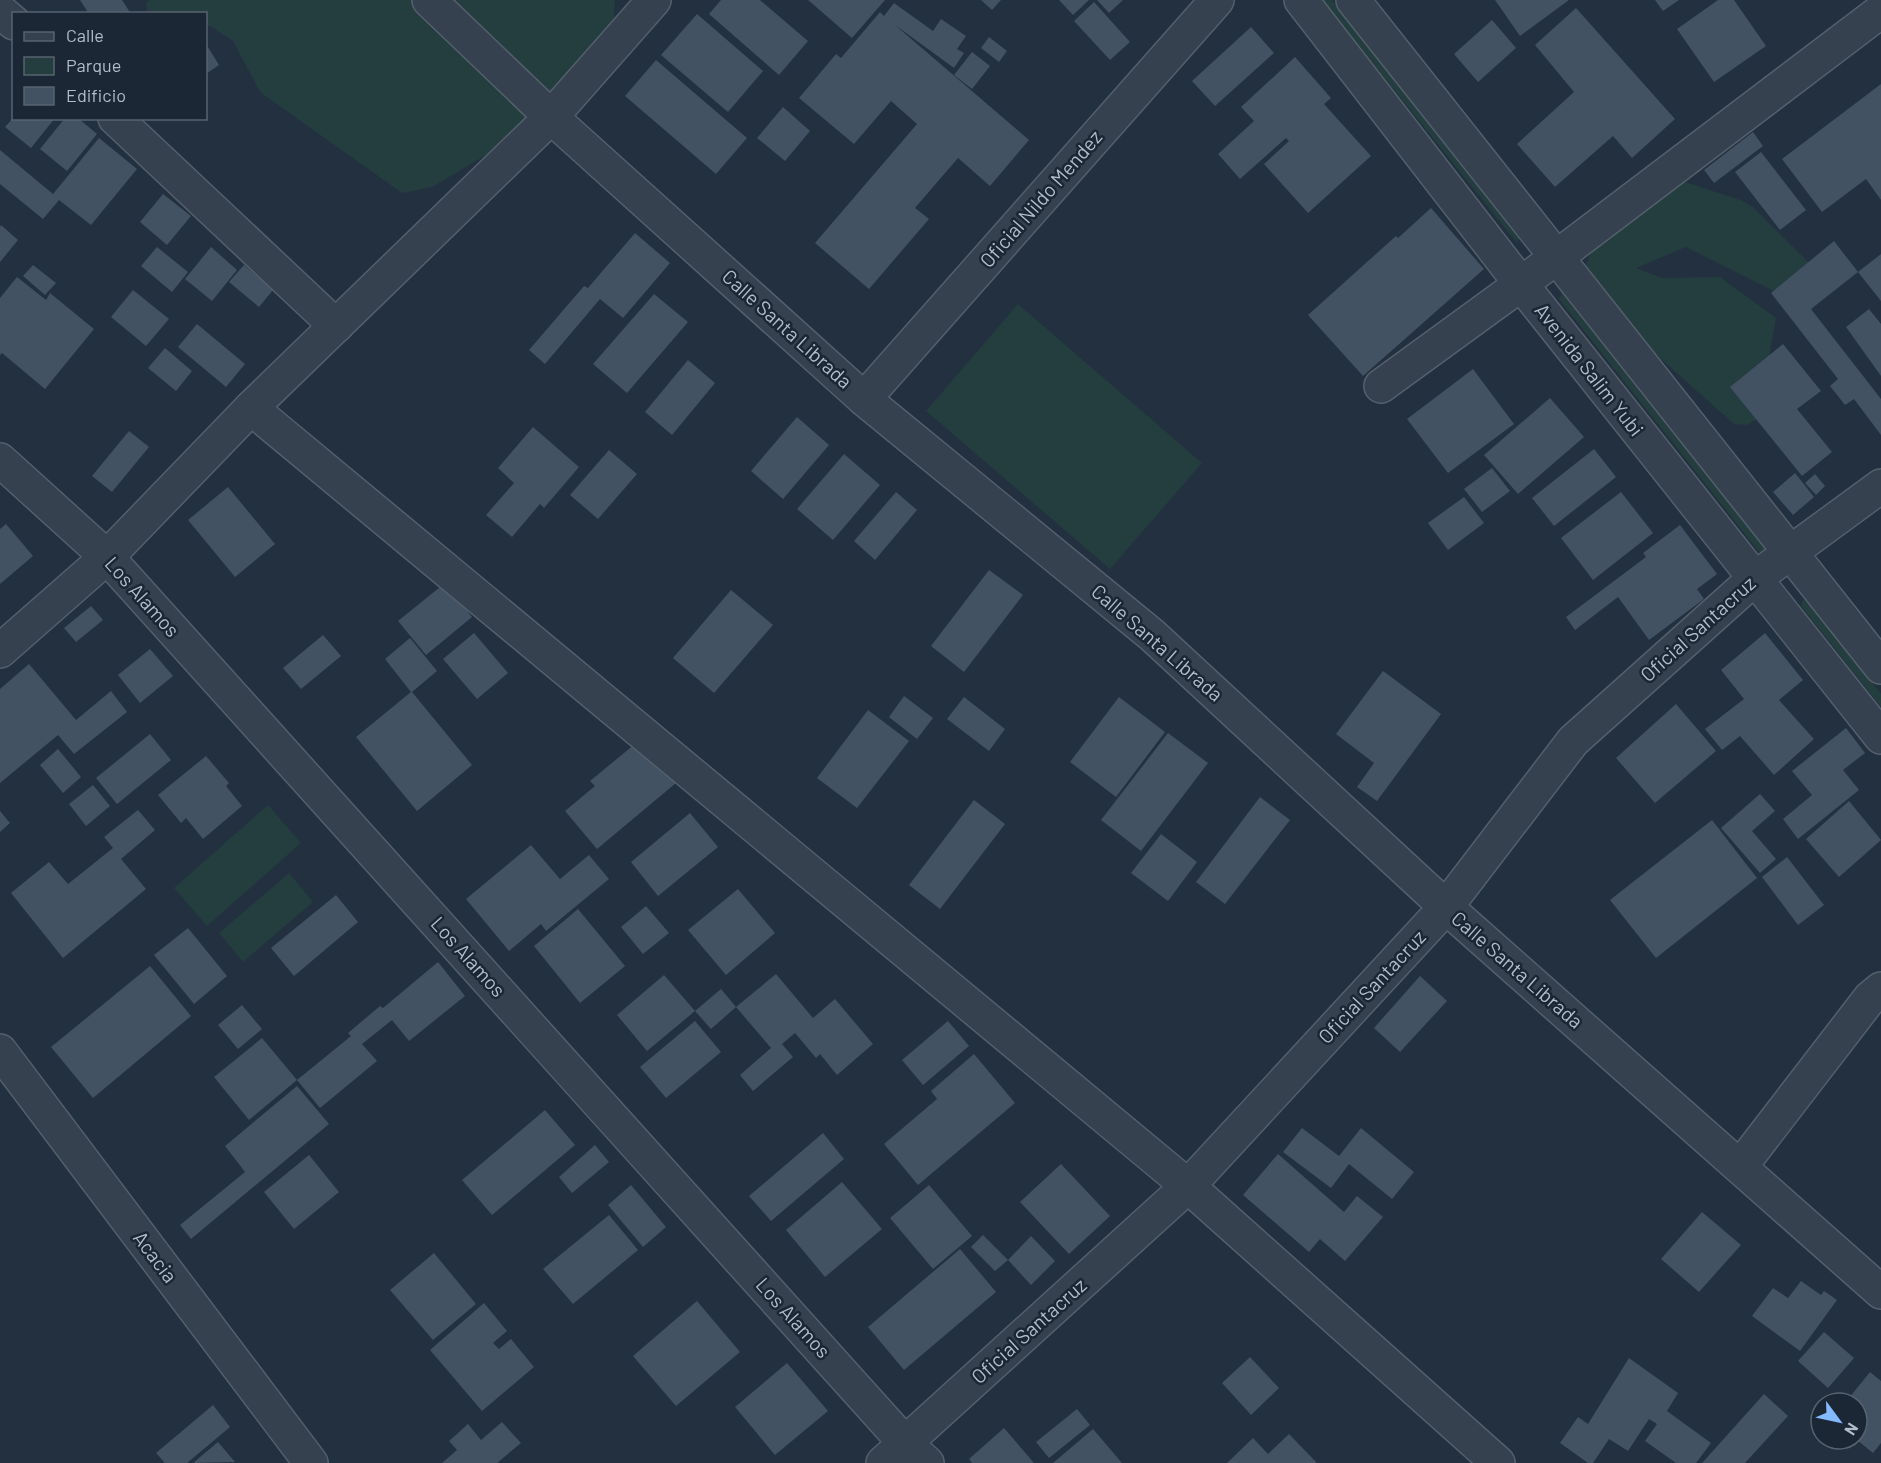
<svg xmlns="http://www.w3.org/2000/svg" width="1881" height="1463" font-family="Barlow,sans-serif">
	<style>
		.green { fill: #243e40 }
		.building { fill: #425263 }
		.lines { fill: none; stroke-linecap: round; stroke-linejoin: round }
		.minor-casing { stroke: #545f6d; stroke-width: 36 }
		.minor { stroke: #36414f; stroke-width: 33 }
		.labels { text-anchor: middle; stroke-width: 5; stroke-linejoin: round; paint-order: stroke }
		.street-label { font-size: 20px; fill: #b2bcca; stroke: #1b2734 }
	</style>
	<rect width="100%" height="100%" fill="#22303f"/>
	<g class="green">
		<polygon points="149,0 615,0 612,48 551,117 432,187 402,193 260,92 233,41 210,26 206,26 206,14 148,13 146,4"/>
		<polygon points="1322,0 1332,0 1520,238 1517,243"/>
		<polygon points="1670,177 1740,200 1753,207 1823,277 1812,310 1686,247 1636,268 1662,278 1720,277 1776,318 1759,418 1747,425 1734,424 1606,310 1584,270 1595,242"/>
		<polygon points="1562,293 1765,549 1763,554 1760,553 1559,299"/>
		<polygon points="1018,304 1202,463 1110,569 926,411"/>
		<polygon points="1803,600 1807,601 1881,694 1881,707 1801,606"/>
		<polygon points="268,805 301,843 207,926 174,888"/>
		<polygon points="289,873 313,902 243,962 219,933"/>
	</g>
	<g class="building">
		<polygon points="80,0 122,0 131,14 89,14"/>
		<polygon points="721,0 760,0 808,41 779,75 709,14"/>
		<polygon points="808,0 885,0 852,38"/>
		<polygon points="981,0 1001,0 992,10"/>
		<polygon points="1059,0 1089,0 1073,15"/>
		<polygon points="1097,0 1123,0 1109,13"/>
		<polygon points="1495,0 1569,0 1520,36"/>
		<polygon points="1655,0 1679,0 1663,11"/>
		<polygon points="1718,0 1734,0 1766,46 1714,82 1677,29"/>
		<polygon points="1094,2 1130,42 1110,60 1074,21"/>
		<polygon points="894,3 933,31 941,19 966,36 957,49 964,53 954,68 895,25 1029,140 990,186 958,158 915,208 929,219 869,289 815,243 917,124 891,101 854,144 799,98 836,54 841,58 880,12 884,16"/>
		<polygon points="1576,8 1675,119 1632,158 1613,136 1555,187 1517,144 1574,92 1535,45"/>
		<polygon points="697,14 763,71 728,112 661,55"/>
		<polygon points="1492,20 1516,48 1478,82 1454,54"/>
		<polygon points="1251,27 1274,53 1215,106 1192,81"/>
		<polygon points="989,37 1007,51 999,62 981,48"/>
		<polygon points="206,44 219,65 206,74"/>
		<polygon points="972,52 990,66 972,89 954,75"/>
		<polygon points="1295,57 1331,98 1324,104 1371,156 1308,213 1264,164 1289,141 1286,138 1240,179 1218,154 1254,121 1241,107"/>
		<polygon points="656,60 747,138 716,174 625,96"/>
		<polygon points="1881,84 1881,200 1866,179 1822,212 1782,159"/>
		<polygon points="783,107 810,131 785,161 757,138"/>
		<polygon points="14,117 14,118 55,118 31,148 5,127"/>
		<polygon points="65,118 78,118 97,134 67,171 40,149"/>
		<polygon points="1753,132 1763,146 1714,183 1704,170"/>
		<polygon points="99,138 137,169 91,225 59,200 43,219 0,184 0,150 53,194"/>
		<polygon points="1761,152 1806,210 1780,230 1735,172"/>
		<polygon points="163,194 191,216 167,245 140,222"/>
		<polygon points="1431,208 1484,269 1363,376 1308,315 1396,236 1398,238"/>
		<polygon points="1,225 18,240 0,262 0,227"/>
		<polygon points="635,233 670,263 623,318 600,299 545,364 529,350 584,286 588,288"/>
		<polygon points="1834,241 1858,272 1811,309 1881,399 1881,435 1854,399 1845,405 1830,386 1838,379 1771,293"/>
		<polygon points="157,247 188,272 172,292 141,266"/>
		<polygon points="211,247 237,270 212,301 185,279"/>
		<polygon points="1881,254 1881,301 1858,272"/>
		<polygon points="33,265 56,283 45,295 23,276"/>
		<polygon points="244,265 273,290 259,307 229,282"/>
		<polygon points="17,277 46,300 50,293 94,329 45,389 2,353 0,355 0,298"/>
		<polygon points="133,290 169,319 146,346 111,317"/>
		<polygon points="654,294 688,322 627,393 593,364"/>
		<polygon points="1869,309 1881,324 1881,376 1846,327"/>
		<polygon points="197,324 245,364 226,387 178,347"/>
		<polygon points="1783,344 1821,391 1797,409 1832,452 1802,476 1730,387"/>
		<polygon points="165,348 192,371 176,391 148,368"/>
		<polygon points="688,360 715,383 672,435 645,412"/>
		<polygon points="1473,369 1514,424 1448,473 1407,419"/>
		<polygon points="1550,398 1584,437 1518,494 1484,455"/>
		<polygon points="797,417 829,445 783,499 751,471"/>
		<polygon points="533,427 579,467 544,508 540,504 512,537 486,515 514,483 498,468"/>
		<polygon points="129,431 149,447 112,492 92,476"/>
		<polygon points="1594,449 1616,477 1554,526 1532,498"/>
		<polygon points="609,450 637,474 598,519 570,495"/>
		<polygon points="844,454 880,485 833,540 797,509"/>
		<polygon points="1492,468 1510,491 1482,512 1464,489"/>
		<polygon points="1795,473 1814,497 1793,515 1773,492"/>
		<polygon points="1815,474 1825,486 1816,495 1805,483"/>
		<polygon points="228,487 275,544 235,577 188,520"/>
		<polygon points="896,492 917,510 875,560 854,541"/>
		<polygon points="1621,492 1653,533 1593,580 1561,538"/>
		<polygon points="1464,497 1484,523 1448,550 1428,523"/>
		<polygon points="6,524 33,556 0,584 0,529"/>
		<polygon points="1680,525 1717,574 1697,589 1704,599 1649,640 1618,597 1575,630 1566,617 1646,557 1643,553"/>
		<polygon points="989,570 1023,595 964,672 931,646"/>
		<polygon points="445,583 472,617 426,655 398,621"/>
		<polygon points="731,590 773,625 714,693 673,658"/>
		<polygon points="91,606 103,620 76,642 64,628"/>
		<polygon points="474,633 508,673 477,699 443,659"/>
		<polygon points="1765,633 1803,680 1779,700 1814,739 1774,775 1740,736 1722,750 1705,729 1744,699 1721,670"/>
		<polygon points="323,635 341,656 301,689 283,668"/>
		<polygon points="410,638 437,671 412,692 472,765 417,811 356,737 411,692 385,659"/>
		<polygon points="150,649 173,676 140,703 118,675"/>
		<polygon points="29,664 76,720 111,691 127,712 74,754 58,735 0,783 0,689"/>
		<polygon points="1383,671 1441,714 1377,801 1357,787 1374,763 1336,734"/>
		<polygon points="904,696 933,718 917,739 889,717"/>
		<polygon points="964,697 1005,729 989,751 947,719"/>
		<polygon points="1119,697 1165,732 1116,797 1070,762"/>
		<polygon points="1676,704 1716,751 1655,803 1616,758"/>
		<polygon points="868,710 909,741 857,808 817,778"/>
		<polygon points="1846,728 1865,753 1843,770 1859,790 1798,839 1783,819 1812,795 1792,771"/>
		<polygon points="1168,733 1208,763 1141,851 1101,820"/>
		<polygon points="150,734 171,760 117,804 96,778"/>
		<polygon points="641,739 676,783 597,849 565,811 595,786 590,781"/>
		<polygon points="58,749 81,777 63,793 40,765"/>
		<polygon points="206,756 229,783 226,786 242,806 203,839 186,818 181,823 158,795"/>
		<polygon points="93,785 110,806 86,826 69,804"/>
		<polygon points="1760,794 1775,811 1752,831 1776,859 1760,873 1721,828"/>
		<polygon points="1260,797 1290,820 1225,904 1196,882"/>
		<polygon points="974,800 1005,824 940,909 909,885"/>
		<polygon points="1849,801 1881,840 1839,877 1806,839"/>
		<polygon points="138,810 155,830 121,859 146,889 63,958 11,893 49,862 68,884 113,848 104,837"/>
		<polygon points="0,811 10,823 0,832"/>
		<polygon points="690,813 718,847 658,896 631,862"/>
		<polygon points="1712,820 1757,878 1656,958 1610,900"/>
		<polygon points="1161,834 1197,862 1168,901 1131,873"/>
		<polygon points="531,845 560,879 589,855 609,879 546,931 541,924 509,951 466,899"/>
		<polygon points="1787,857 1824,905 1798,925 1762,877"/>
		<polygon points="738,889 775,933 726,975 688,930"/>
		<polygon points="336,895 358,922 294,976 271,948"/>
		<polygon points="646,906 669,933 643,954 621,927"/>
		<polygon points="578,909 625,966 580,1003 534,946"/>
		<polygon points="188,928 227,976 194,1004 154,955"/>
		<polygon points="438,962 465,996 409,1041 392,1020 362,1044 377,1061 320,1108 297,1080 351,1036 348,1033 380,1006 383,1008"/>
		<polygon points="150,966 191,1016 93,1098 51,1047"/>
		<polygon points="776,974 813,1018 835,999 873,1044 837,1075 820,1054 816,1058 795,1033 782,1044 793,1057 753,1091 740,1075 771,1048 736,1007"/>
		<polygon points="664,975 695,1011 721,989 736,1007 711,1029 695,1011 647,1051 617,1015"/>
		<polygon points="1420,976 1447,1001 1400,1052 1374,1028"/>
		<polygon points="242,1005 262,1029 238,1049 218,1025"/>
		<polygon points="695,1021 721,1052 666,1098 640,1067"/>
		<polygon points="948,1021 969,1046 923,1085 902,1060"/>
		<polygon points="262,1038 297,1080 249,1120 214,1077"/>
		<polygon points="974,1054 1015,1103 918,1185 884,1144 937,1099 931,1091"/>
		<polygon points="297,1086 329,1124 191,1239 180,1225 245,1172 225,1146"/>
		<polygon points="545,1110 575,1145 492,1215 462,1180"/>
		<polygon points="1302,1128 1339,1156 1361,1128 1414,1172 1392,1199 1349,1164 1331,1188 1283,1152"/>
		<polygon points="823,1133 844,1159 771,1221 749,1196"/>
		<polygon points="595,1145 609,1162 572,1193 559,1177"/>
		<polygon points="1278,1154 1344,1212 1357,1196 1383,1217 1345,1261 1320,1239 1309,1252 1243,1195"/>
		<polygon points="309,1155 339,1192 294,1229 264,1192"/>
		<polygon points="1061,1164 1110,1216 1069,1254 1020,1202"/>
		<polygon points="842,1182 882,1229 825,1277 786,1230"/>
		<polygon points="631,1185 666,1227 643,1247 608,1205"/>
		<polygon points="929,1185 972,1236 933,1269 890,1218"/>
		<polygon points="1702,1212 1741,1245 1699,1292 1661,1259"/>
		<polygon points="609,1215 638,1250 573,1304 543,1269"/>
		<polygon points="983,1235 1008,1260 995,1271 971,1247"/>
		<polygon points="1031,1236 1055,1261 1031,1285 1008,1260"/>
		<polygon points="960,1249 996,1292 904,1370 868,1327"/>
		<polygon points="434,1253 476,1304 433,1340 390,1290"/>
		<polygon points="1801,1281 1821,1295 1824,1291 1837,1300 1800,1351 1752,1316 1773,1288 1788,1298"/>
		<polygon points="697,1301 740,1352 676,1406 633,1356"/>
		<polygon points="484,1303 507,1331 493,1343 499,1349 511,1339 534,1367 482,1411 430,1350"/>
		<polygon points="1824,1332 1854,1358 1828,1388 1798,1361"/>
		<polygon points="1250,1357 1279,1388 1251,1415 1222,1383"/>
		<polygon points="1629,1358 1678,1393 1667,1411 1711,1443 1696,1463 1676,1463 1645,1441 1657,1424 1649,1419 1628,1451 1609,1439 1593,1463 1588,1463 1560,1443 1578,1417 1588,1424"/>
		<polygon points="787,1363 828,1411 775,1455 735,1407"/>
		<polygon points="1870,1372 1881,1381 1881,1443 1873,1453 1857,1440 1857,1403 1845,1403"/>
		<polygon points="1764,1394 1788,1416 1745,1463 1702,1463"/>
		<polygon points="213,1405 230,1427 187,1463 165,1463 156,1453"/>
		<polygon points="1077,1409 1090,1425 1049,1458 1036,1442"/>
		<polygon points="502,1422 521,1443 497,1463 442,1463 457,1450 449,1441 468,1424 481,1440"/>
		<polygon points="1004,1428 1034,1463 972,1463 969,1459"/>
		<polygon points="1093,1429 1122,1463 1053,1463"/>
		<polygon points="1289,1434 1317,1463 1227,1463 1253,1438 1268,1454"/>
		<polygon points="218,1442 235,1462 193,1463"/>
	</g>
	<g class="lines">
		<defs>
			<g id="minor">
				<polyline points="429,0 551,117 864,399 1152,635 1446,907 1881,1292"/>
				<polyline points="1301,0 1521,284 1881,737"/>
				<polyline points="1353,0 1881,667"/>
				<polyline points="0,11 14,23"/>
				<polyline points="115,118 336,326"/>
				<polyline points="1381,386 1521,284 1881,11"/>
				<polyline points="864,399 1217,0"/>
				<polyline points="251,408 1188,1186 1498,1463"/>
				<polyline points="0,460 107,557 905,1443 927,1463"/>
				<polyline points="0,651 107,557 251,408 551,117 654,0"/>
				<polyline points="0,1051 311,1463"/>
				<polyline points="1740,1167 1870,998 1881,989"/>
				<polyline points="883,1463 1188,1186 1446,907 1573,741 1754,579 1881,486"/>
			</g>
		</defs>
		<use href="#minor" class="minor-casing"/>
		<use href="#minor" class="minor"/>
	</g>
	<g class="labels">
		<g class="street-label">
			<text transform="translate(1041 199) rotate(-49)" y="7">Oficial Nildo Mendez</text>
			<text transform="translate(787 329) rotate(42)" y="7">Calle Santa Librada</text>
			<text transform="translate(1589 370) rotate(52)" y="7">Avenida Salim Yubi</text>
			<text transform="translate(142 597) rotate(48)" y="7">Los Alamos</text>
			<text transform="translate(1698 629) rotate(-42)" y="7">Oficial Santacruz</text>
			<text transform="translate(1157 643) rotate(41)" y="7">Calle Santa Librada</text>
			<text transform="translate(468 957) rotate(48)" y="7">Los Alamos</text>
			<text transform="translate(1517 970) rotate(41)" y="7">Calle Santa Librada</text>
			<text transform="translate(1372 987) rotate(-47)" y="7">Oficial Santacruz</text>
			<text transform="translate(155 1257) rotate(53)" y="7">Acacia</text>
			<text transform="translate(793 1318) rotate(48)" y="7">Los Alamos</text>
			<text transform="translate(1029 1331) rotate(-42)" y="7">Oficial Santacruz</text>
		</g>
	</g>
	<rect x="12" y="12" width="195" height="108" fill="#1b2734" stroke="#576370" stroke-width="1.5"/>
	<rect x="24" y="32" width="30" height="9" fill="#36414f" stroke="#576370" stroke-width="1.5"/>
	<text x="66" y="42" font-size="18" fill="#b2bcca">Calle</text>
	<rect x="24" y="57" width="30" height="18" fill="#243e40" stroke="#576370" stroke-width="1.5"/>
	<text x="66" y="72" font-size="18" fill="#b2bcca">Parque</text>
	<rect x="24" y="87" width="30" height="18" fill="#425263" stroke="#576370" stroke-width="1.5"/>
	<text x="66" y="102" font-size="18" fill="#b2bcca">Edificio</text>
	<g transform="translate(1839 1421) rotate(123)"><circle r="28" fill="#1b2734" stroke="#576370" stroke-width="1.5"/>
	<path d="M0-4.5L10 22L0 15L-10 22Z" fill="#82b9ff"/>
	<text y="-9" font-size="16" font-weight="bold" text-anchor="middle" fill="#b2bcca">N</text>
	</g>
</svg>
